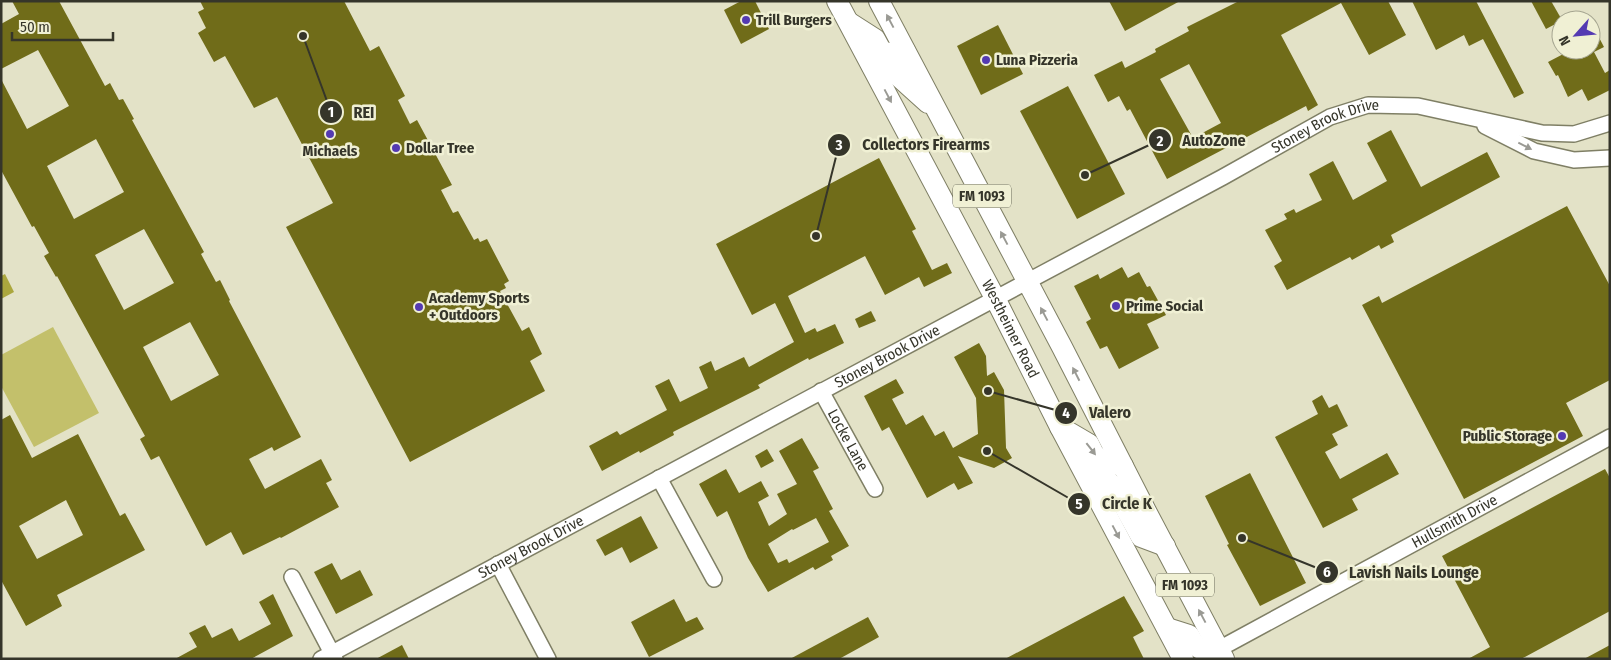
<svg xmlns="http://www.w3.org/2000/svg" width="1611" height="660" font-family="'Fira Sans Condensed',sans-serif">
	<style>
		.green { fill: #c3c06b }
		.water { fill: #aba73e }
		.building { fill: #706c19; fill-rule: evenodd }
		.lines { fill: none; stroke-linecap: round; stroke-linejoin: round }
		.minor-casing { stroke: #7f7f65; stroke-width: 18 }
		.major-casing { stroke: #7f7f65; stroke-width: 22 }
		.minor { stroke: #fff; stroke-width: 15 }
		.major { stroke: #fff; stroke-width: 20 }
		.oneway { fill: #9a9a94 }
		.poi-dot { fill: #543ab2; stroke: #f0f0d4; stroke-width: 2 }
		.labels { text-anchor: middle; stroke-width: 5; stroke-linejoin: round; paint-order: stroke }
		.shield { fill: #f0f0d4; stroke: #6d6d5d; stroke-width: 1 }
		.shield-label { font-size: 14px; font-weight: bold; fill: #35352a }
		.poi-label { font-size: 15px; font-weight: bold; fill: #35352a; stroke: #f0f0d4; text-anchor: start }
		.street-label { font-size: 15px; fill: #35352a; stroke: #f0f0d4 }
		.leader { fill: none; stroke: #35352a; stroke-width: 2 }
		.callout-dot { fill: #35352a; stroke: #f0f0d4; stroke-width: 2 }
		.mark-label { font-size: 15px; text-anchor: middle; font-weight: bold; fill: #fff }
		.callout-label { font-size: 16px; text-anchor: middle; font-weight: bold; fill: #35352a; stroke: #f0f0d4; stroke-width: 5; stroke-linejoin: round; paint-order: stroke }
	</style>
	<rect width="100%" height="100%" fill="#e3e2c7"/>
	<polygon class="green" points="53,327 99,413 34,447 1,386 1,355"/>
	<polygon class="water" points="5,274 14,292 1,299 1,276"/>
	<g class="building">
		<path d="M12,1H59L105,86L110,83L119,100L123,99L134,119L132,120L204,252L201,254L216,282L220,280L230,300L229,301L301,437L274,451L272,447L249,459L265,489L321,459L332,480L326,483L339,507L281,538L280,537L243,555L231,532L206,546L159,456L151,460L140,439L145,436L57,276L56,277L44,256L49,253L34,226L32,227L1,170V79L27,129L69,106L38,50L1,69V24L19,14ZM96,139L124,192L74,219L47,166ZM144,229L174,283L124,310L95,255ZM190,322L219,375L171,401L143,347Z"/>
		<polygon points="200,1 344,1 370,51 379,46 405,96 398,100 410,124 417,120 452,185 441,190 453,213 458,211 474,240 478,238 480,242 487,239 509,281 504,284 506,288 500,291 522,331 529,327 542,354 530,361 545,391 410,462 286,227 333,203 277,97 254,108 225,56 214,62 198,33 206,28 198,12 204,9"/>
		<polygon points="741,1 755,1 769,29 741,44 724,10"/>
		<polygon points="1109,1 1180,1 1125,31"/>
		<path d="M1239,1H1388L1406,35L1369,55L1341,3L1281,35L1318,105L1308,111L1306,106L1167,179L1130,109L1127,111L1119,96L1108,102L1094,75L1122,61L1125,68L1156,52L1155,49L1189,31L1187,27ZM1189,64L1221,123L1193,138L1160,79Z"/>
		<polygon points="1412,1 1476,1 1524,93 1514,98 1483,39 1469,46 1464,35 1436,50"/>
		<polygon points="1531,1 1551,1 1562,20 1561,21 1546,29"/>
		<polygon points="1591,22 1604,47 1594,52 1605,73 1610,70 1610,90 1588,101 1582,89 1568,97 1558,75 1556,76 1548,62 1571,50 1591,50"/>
		<polygon points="998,25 1023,74 981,95 957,46"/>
		<polygon points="1068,86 1125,194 1077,219 1020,111"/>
		<polygon points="1391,130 1421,187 1487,152 1500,177 1391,235 1394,242 1381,249 1379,245 1352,260 1350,257 1287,290 1274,266 1282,261 1265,230 1287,219 1284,214 1294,209 1296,213 1322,200 1309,174 1333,161 1353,200 1387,181 1367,143"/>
		<polygon points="879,158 916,229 912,231 932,270 947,263 952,273 924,287 919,277 885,295 865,256 788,296 805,333 815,328 817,332 835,324 844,343 809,360 808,358 758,385 760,388 673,432 674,435 640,453 639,451 602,471 589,446 617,431 620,435 667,410 655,386 669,379 680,402 708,388 699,367 711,361 715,371 744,357 749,367 794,342 775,303 752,315 716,244"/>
		<polygon points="1567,206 1610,286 1610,380 1566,403 1583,436 1464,499 1362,305 1379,296 1382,303"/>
		<polygon points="1122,267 1128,278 1139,272 1147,287 1150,286 1166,315 1147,324 1159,348 1119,369 1107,346 1100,349 1086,322 1091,319 1074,286 1098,274 1100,279"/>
		<polygon points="871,311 876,321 859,328 855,319"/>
		<polygon points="979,343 986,356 987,376 994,372 1004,390 1006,448 1012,458 994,468 958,456 973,483 958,490 954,483 927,498 889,427 882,431 864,396 896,379 904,393 892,399 906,425 923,415 935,436 944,431 953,448 978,434 976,398 954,357"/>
		<polygon points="1322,395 1329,408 1337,404 1348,426 1332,434 1338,445 1325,452 1340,479 1387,453 1399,474 1352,499 1358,510 1323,528 1275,437 1318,414 1312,401"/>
		<path d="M10,415L32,458L78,434L120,516L125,513L145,550L57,595L62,606L26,626L1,580V420ZM66,500L83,535L37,559L19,526Z"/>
		<path d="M802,438L819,468L813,471L833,509L829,511L849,546L831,556L833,560L815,570L813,567L768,592L748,558L727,511L717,517L699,484L726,469L739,493L761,481L769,496L758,502L769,526L787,514L777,494L797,484L779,451ZM816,518L829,542L789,563L787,559L778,563L768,544L792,529L793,530Z"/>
		<polygon points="767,449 774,461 761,468 755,456"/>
		<polygon points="1605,469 1610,478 1610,611 1521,659 1468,659 1490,647 1442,556"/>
		<polygon points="1250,473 1306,583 1260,606 1227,545 1229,544 1205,496"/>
		<polygon points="641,516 658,548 630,563 622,547 605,556 596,540"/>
		<polygon points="332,563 341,580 360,570 373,595 336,614 314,572"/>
		<polygon points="273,594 293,636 251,659 175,659 197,647 189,633 205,625 212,638 232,628 239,641 271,624 259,602"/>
		<polygon points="1124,596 1144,631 1133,637 1144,659 1005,659"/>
		<polygon points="674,599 686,622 697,617 704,629 649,657 631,622"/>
		<polygon points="868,617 879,637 839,659 790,659"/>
		<polygon points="402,645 409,659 376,659"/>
		<polygon points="1610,645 1610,659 1584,659"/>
	</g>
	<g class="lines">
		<defs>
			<g id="minor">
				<polyline points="1485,126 1534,151 1574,160 1610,158"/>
				<path id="s1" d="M821,391L875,489"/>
				<polyline points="659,478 714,579"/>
				<polyline points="498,564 548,659"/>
				<polyline points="292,577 335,659"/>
				<path id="s2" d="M1219,649L1610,437"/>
				<path id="s3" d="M321,659L1223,177L1330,117L1368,105L1418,106L1542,133L1574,134L1610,123"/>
			</g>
			<g id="major">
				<path id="s4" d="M837,1L995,298L1060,427L1183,659"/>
				<polyline points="879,1 1062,347 1146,511 1224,659"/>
				<polyline points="850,23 875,39 881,50 885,52 894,54 905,51"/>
				<polyline points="872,66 884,64 895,69 898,76 928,103"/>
				<polyline points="1060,427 1089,444 1094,454 1103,462 1123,466"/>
				<polyline points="1084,470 1108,481 1113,486 1141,537 1165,546"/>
				<path d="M1167,628L1189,635C1198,651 1201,652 1219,649"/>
			</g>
		</defs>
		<use href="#minor" class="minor-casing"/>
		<use href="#major" class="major-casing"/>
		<use href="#minor" class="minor"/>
		<use href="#major" class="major"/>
	</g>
	<defs><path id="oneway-solid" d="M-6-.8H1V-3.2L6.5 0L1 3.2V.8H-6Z" transform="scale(1.25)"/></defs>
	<g class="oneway">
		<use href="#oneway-solid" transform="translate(890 21) rotate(-118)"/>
		<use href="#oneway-solid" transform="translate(888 96) rotate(62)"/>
		<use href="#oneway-solid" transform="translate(1525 146) rotate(27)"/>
		<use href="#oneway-solid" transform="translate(1004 238) rotate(-118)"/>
		<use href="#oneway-solid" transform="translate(1044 314) rotate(-118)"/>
		<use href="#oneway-solid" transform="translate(1076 374) rotate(-117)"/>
		<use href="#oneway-solid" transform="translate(1091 449) rotate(52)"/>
		<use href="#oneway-solid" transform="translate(1116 532) rotate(62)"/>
		<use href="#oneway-solid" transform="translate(1202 616) rotate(-118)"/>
	</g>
	<g class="poi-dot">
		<circle cx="746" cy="20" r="5"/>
		<circle cx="986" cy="60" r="5"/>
		<circle cx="330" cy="134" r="5"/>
		<circle cx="396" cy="148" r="5"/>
		<circle cx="1116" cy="306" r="5"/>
		<circle cx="419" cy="307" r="5"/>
		<circle cx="1562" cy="436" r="5"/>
	</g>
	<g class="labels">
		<g class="shield">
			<rect x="953" y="184.5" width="58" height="23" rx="4"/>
			<rect x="1156" y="573.5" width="58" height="23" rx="4"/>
		</g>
		<g class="shield-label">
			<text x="982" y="201">FM 1093</text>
			<text x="1185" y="590">FM 1093</text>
		</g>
		<g class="poi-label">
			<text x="756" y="25">Trill Burgers</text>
			<text x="996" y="65">Luna Pizzeria</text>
			<text x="406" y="153">Dollar Tree</text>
			<text x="330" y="156" text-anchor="middle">Michaels</text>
			<text x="429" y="303">Academy Sports<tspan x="429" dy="17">+ Outdoors</tspan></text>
			<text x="1126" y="311">Prime Social</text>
			<text x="1552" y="441" text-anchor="end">Public Storage</text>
		</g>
		<g class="street-label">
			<text dy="5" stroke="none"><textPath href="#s3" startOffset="1138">Stoney Brook Drive</textPath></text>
			<text dy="5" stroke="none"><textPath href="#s4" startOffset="371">Westheimer Road</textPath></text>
			<text dy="5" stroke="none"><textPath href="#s3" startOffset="642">Stoney Brook Drive</textPath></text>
			<text dy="5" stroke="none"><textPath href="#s1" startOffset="56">Locke Lane</textPath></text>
			<text dy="5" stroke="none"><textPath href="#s2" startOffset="268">Hullsmith Drive</textPath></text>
			<text dy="5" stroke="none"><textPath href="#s3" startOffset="238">Stoney Brook Drive</textPath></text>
		</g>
	</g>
	<path class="leader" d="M303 36L331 112M1085 175L1160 140M816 236L839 145M988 391L1066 413M987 451L1079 504M1242 538L1327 572"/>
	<g class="callout-dot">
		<circle cx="303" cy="36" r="5"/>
		<circle cx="1085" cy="175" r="5"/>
		<circle cx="816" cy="236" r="5"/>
		<circle cx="988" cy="391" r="5"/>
		<circle cx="987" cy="451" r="5"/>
		<circle cx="1242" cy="538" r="5"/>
		<circle cx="331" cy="112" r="12"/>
		<circle cx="1160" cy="140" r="12"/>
		<circle cx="839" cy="145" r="12"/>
		<circle cx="1066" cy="413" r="12"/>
		<circle cx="1079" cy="504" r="12"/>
		<circle cx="1327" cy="572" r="12"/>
	</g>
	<g class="mark-label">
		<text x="331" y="117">1</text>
		<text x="1160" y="146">2</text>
		<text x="839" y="150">3</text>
		<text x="1066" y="418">4</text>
		<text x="1079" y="509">5</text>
		<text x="1327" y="577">6</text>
	</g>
	<g class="callout-label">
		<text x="364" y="118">REI</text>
		<text x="1214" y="146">AutoZone</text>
		<text x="926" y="150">Collectors Firearms</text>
		<text x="1110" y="418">Valero</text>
		<text x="1127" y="509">Circle K</text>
		<text x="1414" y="578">Lavish Nails Lounge</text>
	</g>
	<rect width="1611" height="660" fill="none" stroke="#35352a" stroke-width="5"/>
	<g transform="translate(1576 35) rotate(243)"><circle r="24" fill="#f0f0d4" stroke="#a5a590"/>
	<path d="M0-4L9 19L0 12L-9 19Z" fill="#543ab2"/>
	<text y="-8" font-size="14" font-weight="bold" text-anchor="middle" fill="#35352a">N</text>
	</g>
	<path d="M12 32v8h101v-8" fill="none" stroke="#35352a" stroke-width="2.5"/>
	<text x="20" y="32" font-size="15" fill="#35352a" stroke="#f0f0d4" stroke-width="4" paint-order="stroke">50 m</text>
</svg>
